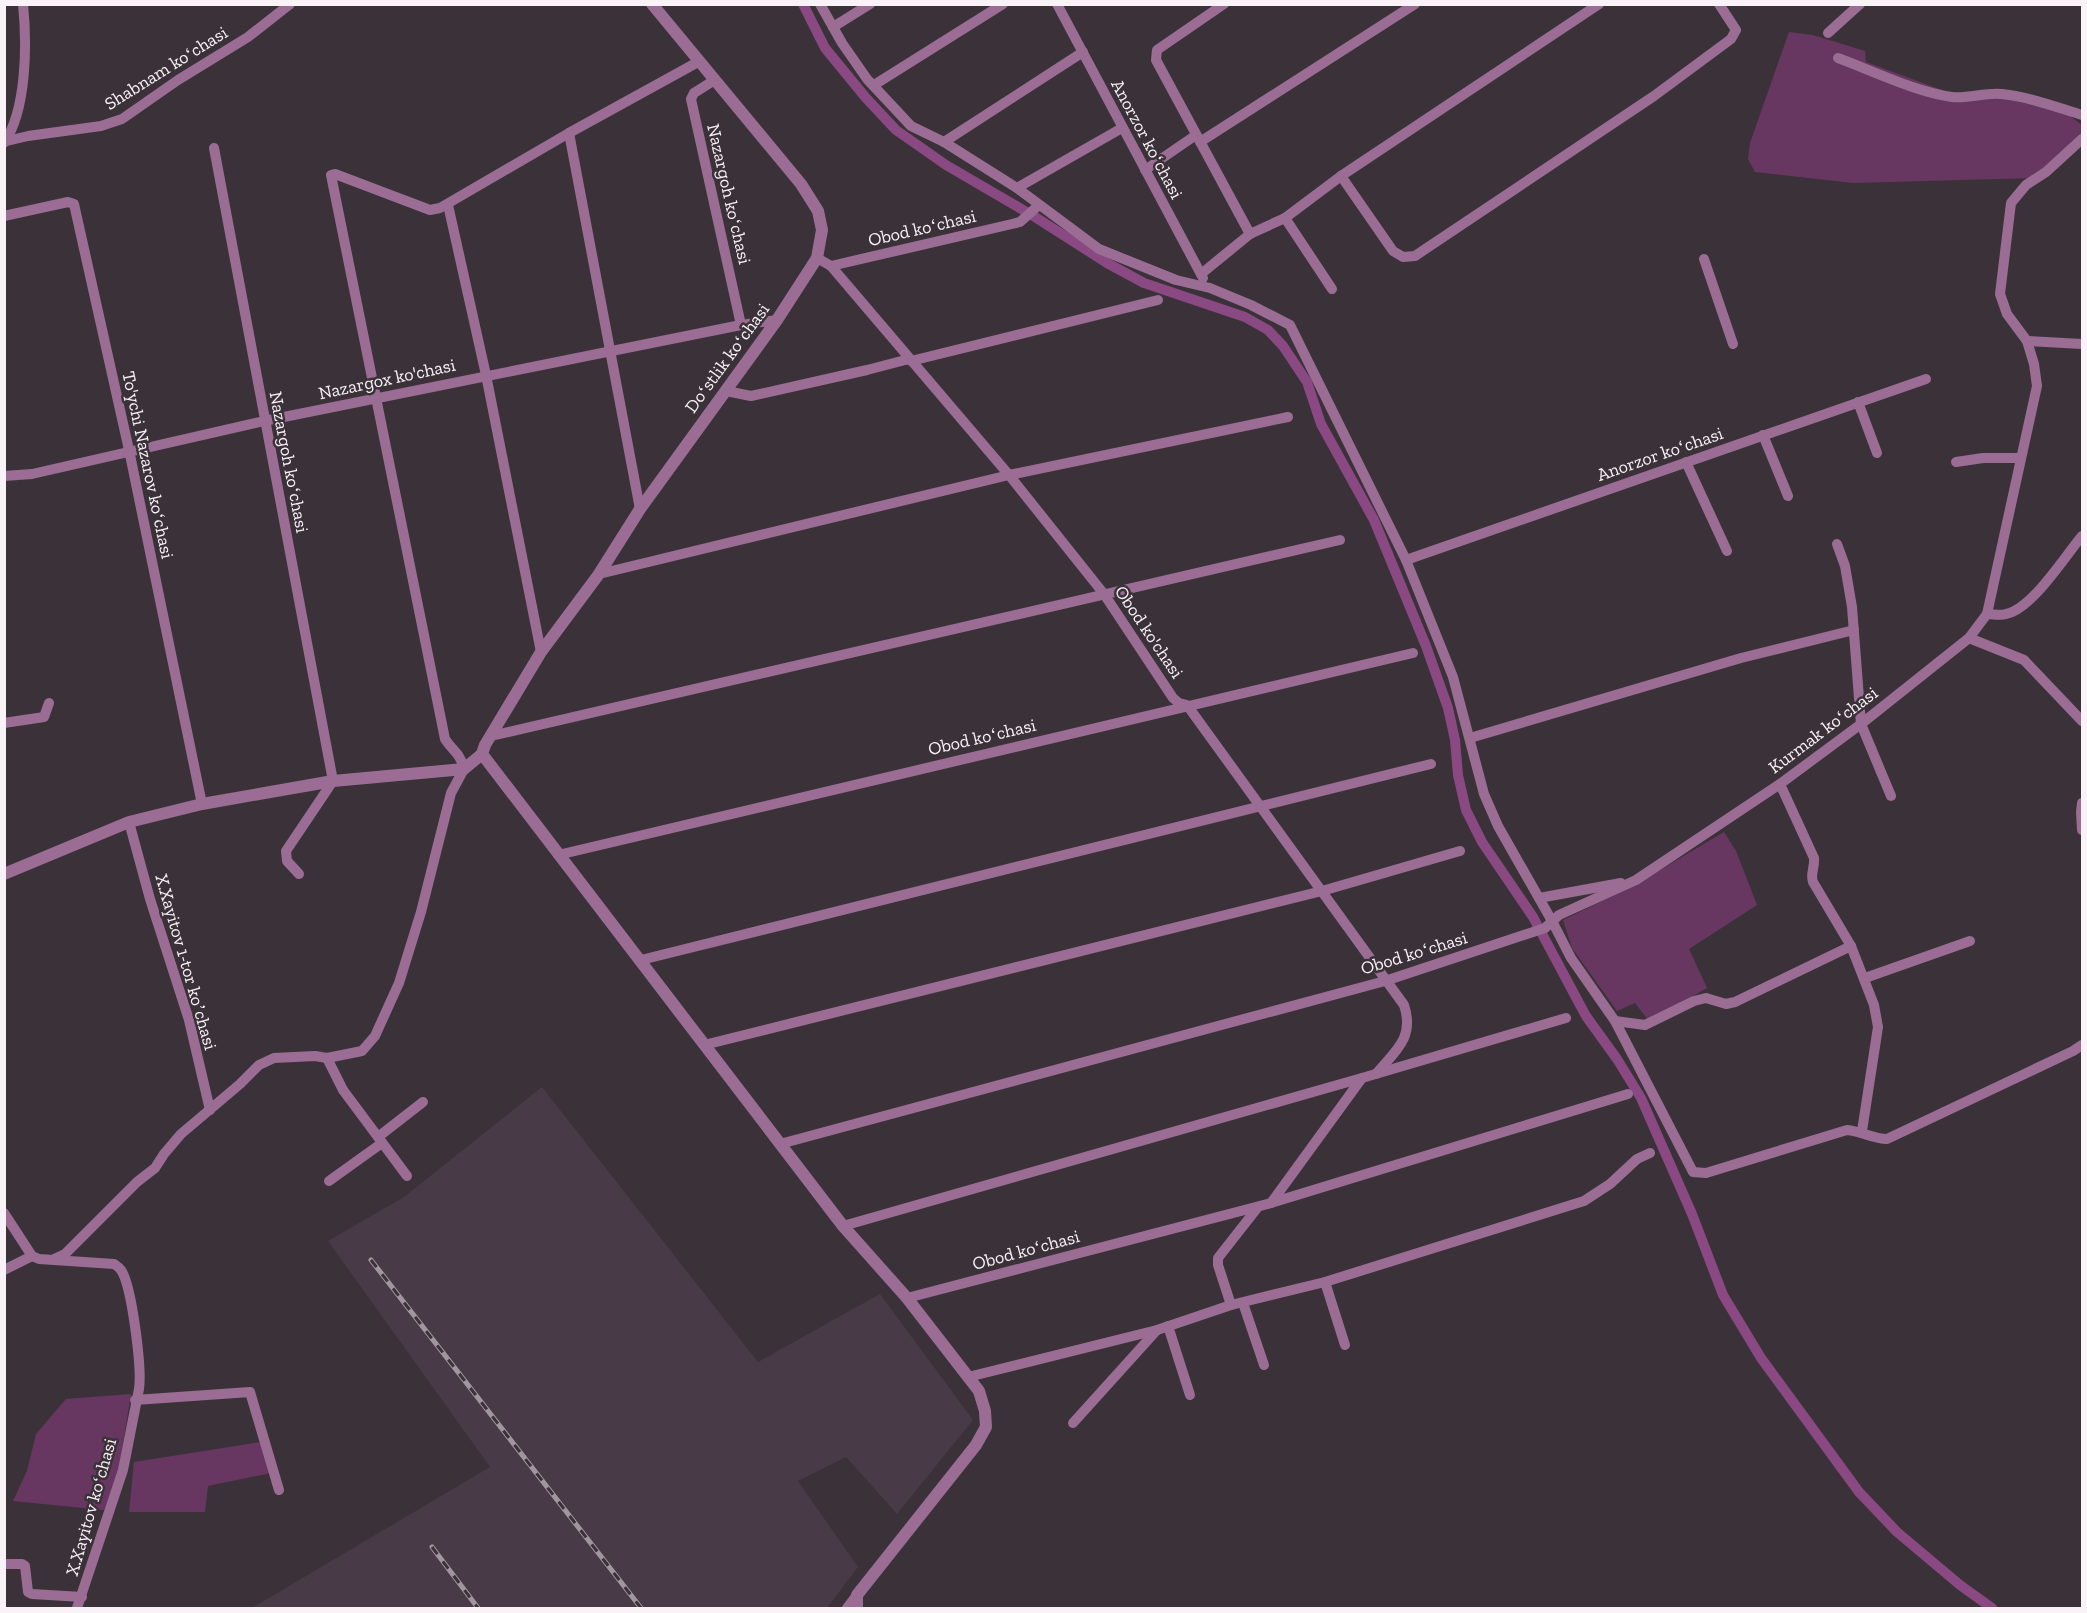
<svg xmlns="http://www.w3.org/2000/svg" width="2087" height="1613" font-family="'Zilla Slab',serif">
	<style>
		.built { fill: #483a46 }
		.green { fill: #673761 }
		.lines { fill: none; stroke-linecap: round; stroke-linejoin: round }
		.canal { stroke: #8a4982; stroke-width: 10 }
		.minor { stroke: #9b6d94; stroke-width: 10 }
		.tertiary { stroke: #9b6d94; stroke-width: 12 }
		.rail-casing { stroke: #9f979d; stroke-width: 5 }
		.rail { stroke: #3b3239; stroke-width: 3; stroke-dasharray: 9; stroke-linecap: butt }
		.labels { text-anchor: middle; stroke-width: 5; stroke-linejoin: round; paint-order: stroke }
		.street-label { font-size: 18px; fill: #f9f2f7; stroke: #3b3239 }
	</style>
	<rect width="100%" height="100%" fill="#3b3239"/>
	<polygon class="built" points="542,1087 758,1362 880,1294 973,1420 897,1514 846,1457 798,1481 858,1567 827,1608 252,1608 490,1467 328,1241 404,1197"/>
	<g class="green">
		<polygon points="1789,32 1813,35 1865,51 1866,62 1950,93 1990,90 2074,107 2070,116 2082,125 2082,139 2038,178 1853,183 1755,172 1748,159 1750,143"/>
		<polygon points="1724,832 1736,851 1757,905 1689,949 1707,988 1649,1021 1635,1003 1617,1011 1572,948 1563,920 1633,886"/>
		<polygon points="131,1394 118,1474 104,1510 13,1501 27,1471 36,1434 66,1399"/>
		<polygon points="261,1442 271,1473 208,1486 205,1512 129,1512 134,1462"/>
	</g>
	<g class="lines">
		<polyline class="canal" points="803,4 825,48 866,98 896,130 946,165 1035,217 1107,263 1144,283 1245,317 1268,330 1283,346 1307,382 1321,424 1374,520 1426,646 1448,708 1455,740 1458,775 1466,810 1482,842 1533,917 1586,1016 1617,1059 1641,1098 1692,1214 1723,1295 1761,1358 1859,1492 1897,1532 1960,1585 1992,1608"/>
		<g class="minor">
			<path d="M820,4L842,43L867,79L911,126L944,142L1017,188L1099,249L1176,280L1210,288L1251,305L1290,325L1406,560L1453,677L1484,794L1498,826L1552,921L1571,958L1615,1021L1693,1172L1706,1173L1847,1130C1861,1131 1873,1139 1887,1139L2073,1051L2082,1045"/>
			<polyline points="1057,4 1203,278"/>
			<polyline points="1224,4 1157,50 1156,60 1250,234"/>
			<polyline points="833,27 870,4"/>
			<polyline points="1828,33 1860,4"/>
			<path d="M1838,58C1873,71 1916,92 1952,97C1969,99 1985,92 2002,94C2030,97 2056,107 2082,115"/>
			<polyline points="713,81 694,93 691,99 741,325"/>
			<polyline points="874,85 1003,4"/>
			<polyline points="569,133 640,509"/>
			<polyline points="7,141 28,136 101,126 122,119 178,80 248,37 290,4"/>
			<polyline points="944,142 1083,52"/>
			<polyline points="1200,142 1415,4"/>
			<path d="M4,143C27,110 27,43 23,4"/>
			<polyline points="214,148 333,781 286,851 287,861 299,874"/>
			<polyline points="1145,170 1196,135"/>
			<polyline points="1341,176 1393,251 1403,257 1415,256 1654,96 1731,39 1736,30 1719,4"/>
			<polyline points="1017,188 1122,128"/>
			<polyline points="448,205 486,375 541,652"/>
			<polyline points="4,216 68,202 74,204 129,450 202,804"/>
			<polyline points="1285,218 1332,289"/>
			<path d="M817,258L831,266L1009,475L1104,594L1173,698L1179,703L1187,705L1404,1005C1415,1038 1395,1051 1376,1074"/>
			<polyline points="1704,259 1733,344"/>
			<polyline points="831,266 1012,224 1020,222 1039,205"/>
			<polyline points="1201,274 1250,234 1285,218 1341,176 1599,4"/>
			<polyline points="2027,341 2082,344"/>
			<polyline points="911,361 1158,300"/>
			<polyline points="726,391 751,396 867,370 909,359"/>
			<polyline points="1858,402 1877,453"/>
			<polyline points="1763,435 1788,496"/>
			<polyline points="1686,462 1727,551"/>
			<polyline points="1956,462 1983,458 2021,458"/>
			<polyline points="4,476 32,474 264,421 741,325 777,320"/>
			<polyline points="1837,544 1845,566 1852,607 1861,724 1891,796"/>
			<polyline points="1406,560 1926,379"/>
			<polyline points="599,574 1009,475 1288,417"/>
			<polyline points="1987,614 2037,386 2034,364 2027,341 2007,314 2000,294 2011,203 2026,185 2046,172 2082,139"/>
			<polyline points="1969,638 2024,660 2082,721"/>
			<polyline points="4,723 44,717 49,703"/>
			<polyline points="491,736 1340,540"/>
			<polyline points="1470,738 1741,658 1854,630"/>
			<path d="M1780,784L1814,858C1815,867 1810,874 1813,882L1851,946L1874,1005L1878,1027L1862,1131"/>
			<polyline points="2082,803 2081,812 2082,830"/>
			<polyline points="129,822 150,899 189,1020 210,1110"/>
			<polyline points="558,855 1413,653"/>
			<polyline points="1539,898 1621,883"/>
			<polyline points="641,960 1431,764"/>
			<polyline points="1865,978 1970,941"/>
			<polyline points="1615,1021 1645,1025 1694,1001 1706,998 1726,1004 1735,1002 1851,946"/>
			<polyline points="704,1045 1322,891 1460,851"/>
			<polyline points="327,1058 343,1090 407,1176"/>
			<polyline points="378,1137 423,1102"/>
			<path d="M780,1144L1385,981L1545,928L1559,915L1636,880L1780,784L1861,724L1969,638L1987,614C1994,614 2000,616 2006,614C2032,609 2065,556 2082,536"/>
			<polyline points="329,1181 382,1143"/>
			<polyline points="1271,1203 1362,1078"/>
			<path d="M4,1213L32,1256L39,1259L114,1264C117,1266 119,1267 121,1270C132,1286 142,1369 139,1389L123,1470L77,1608"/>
			<polyline points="843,1226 1362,1078 1566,1018"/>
			<path d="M54,1259L65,1254L137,1182L155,1168L164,1154L181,1134L240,1084L259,1065L274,1058L315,1056L327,1058L362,1051L375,1036L399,983L421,912L451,793L464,769C459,751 454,753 445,739L331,175L335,174L430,210L440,208L569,133L698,62"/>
			<polyline points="4,1270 32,1256"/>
			<polyline points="1325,1282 1345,1345"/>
			<polyline points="907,1298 1271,1203 1628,1094"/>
			<polyline points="1243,1303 1264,1365"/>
			<polyline points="1231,1305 1218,1265 1218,1258 1258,1207"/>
			<polyline points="1168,1326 1190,1395"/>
			<polyline points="968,1377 1157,1330 1231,1305 1325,1282 1584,1201 1610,1184 1637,1159 1650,1153"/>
			<polyline points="135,1400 250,1392 279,1490"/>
			<polyline points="1073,1423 1157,1330"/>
			<polyline points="4,1564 22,1564 25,1566 28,1592 32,1594 82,1597"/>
			<polyline points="847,1608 857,1595"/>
		</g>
		<g class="tertiary">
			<polyline points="652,4 801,184 818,211 822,230 817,258 777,320 640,509 599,574 541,652 485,745 482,754 843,1226 907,1298 979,1391 985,1411 986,1427 976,1445 857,1595 857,1608"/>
			<polyline points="4,874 129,822 202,804 333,781 464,769 482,754"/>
		</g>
		<defs>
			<g id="rail">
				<polyline points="371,1260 641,1608"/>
				<polyline points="432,1547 478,1608"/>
			</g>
		</defs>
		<use href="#rail" class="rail-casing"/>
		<use href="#rail" class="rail"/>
	</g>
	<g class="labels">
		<g class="street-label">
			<text transform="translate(166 68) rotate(-32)" y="6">Shabnam koʻchasi</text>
			<text transform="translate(1147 139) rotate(62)" y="6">Anorzor koʻchasi</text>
			<text transform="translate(729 194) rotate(77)" y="6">Nazargoh koʻchasi</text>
			<text transform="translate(922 228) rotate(-13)" y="6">Obod koʻchasi</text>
			<text transform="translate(727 358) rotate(-54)" y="6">Doʻstlik koʻchasi</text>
			<text transform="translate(387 379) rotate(-12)" y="6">Nazargox ko'chasi</text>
			<text transform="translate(1660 454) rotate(-19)" y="6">Anorzor koʻchasi</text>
			<text transform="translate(289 462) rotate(79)" y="6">Nazargoh koʻchasi</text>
			<text transform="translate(148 465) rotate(78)" y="6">To'ychi Nazarov koʻchasi</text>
			<text transform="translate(1149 632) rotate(56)" y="6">Obod ko'chasi</text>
			<text transform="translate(1823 730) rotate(-37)" y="6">Kurmak koʻchasi</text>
			<text transform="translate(982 737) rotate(-13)" y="6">Obod koʻchasi</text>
			<text transform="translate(1414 953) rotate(-17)" y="6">Obod koʻchasi</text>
			<text transform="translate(186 962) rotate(74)" y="6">X.Xayitov 1-tor koʼchasi</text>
			<text transform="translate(1026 1250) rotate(-15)" y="6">Obod koʻchasi</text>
			<text transform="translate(91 1507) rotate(-74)" y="6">X.Xayitov koʻchasi</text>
		</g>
	</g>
	<rect width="2087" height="1613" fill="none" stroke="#f9f2f7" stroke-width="12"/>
</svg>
